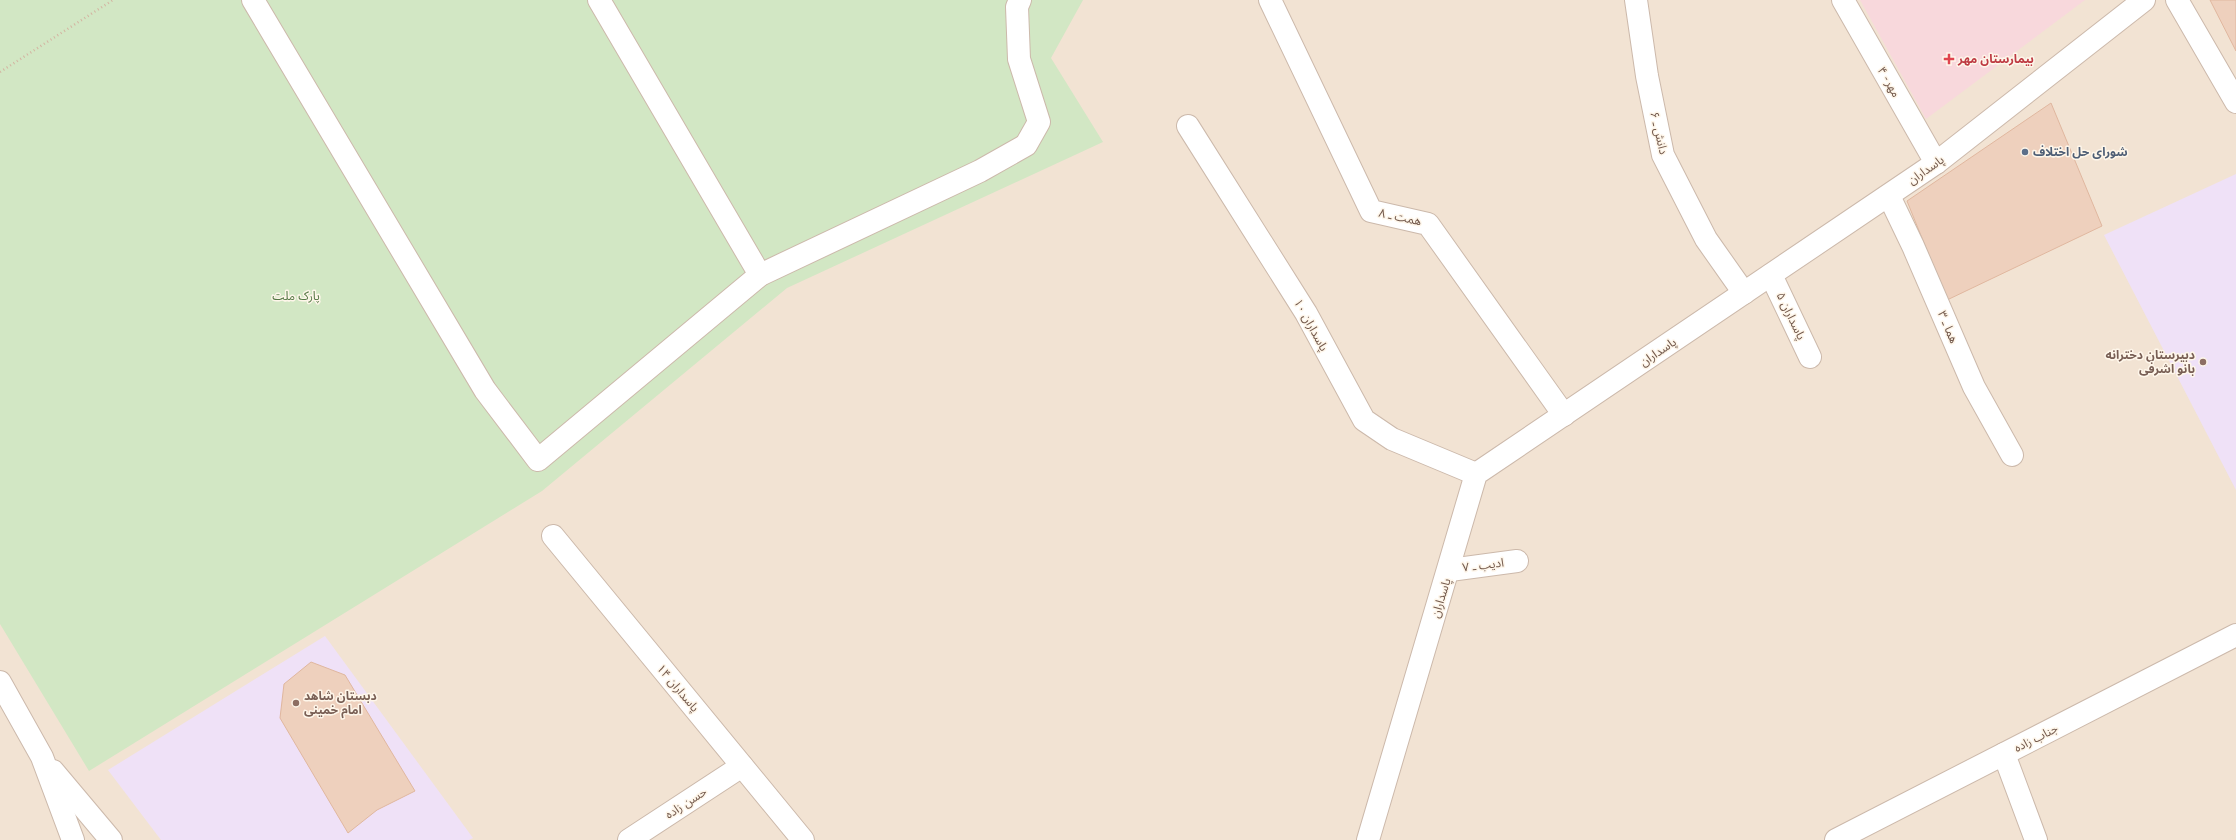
<svg xmlns="http://www.w3.org/2000/svg" width="2236" height="840" font-family="'PT Sans','Noto Sans Arabic',sans-serif">
	<style>
		.residential { fill: #f2e3d3 }
		.education { fill: #efe1f7 }
		.medical { fill: #f8d8dc }
		.green { fill: #d2e7c4 }
		.building { fill: #eed0bd; stroke: #e0b79f }
		.lines { fill: none; stroke-linecap: round; stroke-linejoin: round }
		.minor-casing { stroke: #ccb9ab; stroke-width: 24 }
		.path { stroke: #d3b4a1; stroke-width: 2.5; stroke-dasharray: 1 3; stroke-linecap: butt }
		.minor { stroke: #fff; stroke-width: 22 }
		.health-dot { fill: #e0444e; stroke: #fef6ea; stroke-width: 1.5 }
		.service-dot { fill: #5c6f8a; stroke: #fef6ea; stroke-width: 1.5 }
		.education-dot { fill: #8d6e63; stroke: #fef6ea; stroke-width: 1.5 }
		.labels { text-anchor: middle; stroke-width: 3; stroke-linejoin: round; paint-order: stroke }
		.health-label { font-size: 12px; font-weight: bold; fill: #be3a42; stroke: #fef6ea; text-anchor: start }
		.street-label { font-size: 12px; fill: #72584b; stroke: #fef6ea }
		.service-label { font-size: 12px; font-weight: bold; fill: #4e5e75; stroke: #fef6ea; text-anchor: start }
		.park-label { font-size: 12px; fill: #547744; stroke: #fef6ea }
		.education-label { font-size: 12px; font-weight: bold; fill: #785e54; stroke: #fef6ea; text-anchor: end }
	</style>
	<rect width="100%" height="100%" fill="#fbf2e4"/>
	<rect class="residential" x="0" y="0" width="2236" height="840"/>
	<g class="education">
		<polygon points="2236,174 2236,490 2104,235"/>
		<polygon points="325,636 473,838 469,840 161,840 108,770"/>
	</g>
	<polygon class="medical" points="1860,0 2085,0 1926,119"/>
	<polygon class="green" points="0,0 1083,0 1051,58 1103,142 787,288 542,491 89,771 0,624"/>
	<g class="building">
		<polygon points="2210,0 2236,0 2236,51"/>
		<polygon points="2051,103 2102,226 1947,300 1907,201"/>
		<polygon points="311,662 345,675 415,791 377,810 348,833 280,718 284,684"/>
	</g>
	<g class="lines">
		<defs>
			<g id="minor">
				<polyline points="253,0 485,390 538,460 760,275 980,171 1026,145 1039,122 1019,59 1017,7 1020,0"/>
				<polyline points="599,0 760,275"/>
				<polyline points="1270,0 1371,211 1428,224 1564,415"/>
				<polyline points="1636,0 1647,76 1663,155 1706,239 1744,293"/>
				<polyline points="1843,0 1936,163"/>
				<polyline points="2177,0 2236,102"/>
				<polyline points="1188,126 1306,313 1364,420 1392,439 1476,474"/>
				<polyline points="1889,196 1913,246 1974,387 2012,455"/>
				<polyline points="1771,275 1810,357"/>
				<polyline points="553,536 803,840"/>
				<polyline points="1450,570 1517,561"/>
				<polyline points="0,682 42,757 73,840"/>
				<polyline points="2004,754 2036,840"/>
				<polyline points="53,771 111,840"/>
				<polyline points="629,840 742,766"/>
				<polyline points="1368,840 1476,474 1936,163 2144,0"/>
				<polyline points="1836,840 2236,635"/>
			</g>
		</defs>
		<use href="#minor" class="minor-casing"/>
		<polyline class="path" points="0,72 113,0"/>
		<use href="#minor" class="minor"/>
	</g>
	<path class="health-dot" d="M1947 53h4v4h4v4h-4v4h-4v-4h-4v-4h4z"/>
	<circle class="service-dot" cx="2025" cy="152" r="4"/>
	<g class="education-dot">
		<circle cx="2203" cy="362" r="4"/>
		<circle cx="296" cy="703" r="4"/>
	</g>
	<g class="labels">
		<g class="health-label">
			<text x="1958" y="63">بیمارستان مهر</text>
		</g>
		<g class="street-label">
			<text transform="translate(1889 82) rotate(60)" y="4">مهر - ۴</text>
			<text transform="translate(1659 133) rotate(77)" y="4">دانش ـ ۶</text>
			<text transform="translate(1926 170) rotate(-35)" y="4">پاسداران</text>
			<text transform="translate(1400 217) rotate(12)" y="4">همت ـ ۸</text>
			<text transform="translate(1791 316) rotate(64)" y="4">پاسداران ۵</text>
			<text transform="translate(1311 325) rotate(61)" y="4">پاسداران ۱۰</text>
			<text transform="translate(1948 327) rotate(67)" y="4">هما ـ ۳</text>
			<text transform="translate(1658 352) rotate(-34)" y="4">پاسداران</text>
			<text transform="translate(1483 565) rotate(-7)" y="4">ادیب ـ ۷</text>
			<text transform="translate(1441 598) rotate(-73)" y="4">پاسداران</text>
			<text transform="translate(678 688) rotate(50)" y="4">پاسداران ۱۴</text>
			<text transform="translate(2036 738) rotate(-27)" y="4">جناب زاده</text>
			<text transform="translate(686 803) rotate(-33)" y="4">حسن زاده</text>
		</g>
		<g class="service-label">
			<text x="2033" y="156">شورای حل اختلاف</text>
		</g>
		<g class="park-label">
			<text x="296" y="300">پارک ملت</text>
		</g>
		<g class="education-label">
			<text x="2195" y="359">دبیرستان دخترانه<tspan x="2195" dy="14">بانو اشرفی</tspan></text>
			<text x="304" y="700" text-anchor="start">دبستان شاهد<tspan x="304" dy="14">امام خمینی</tspan></text>
		</g>
	</g>
</svg>
